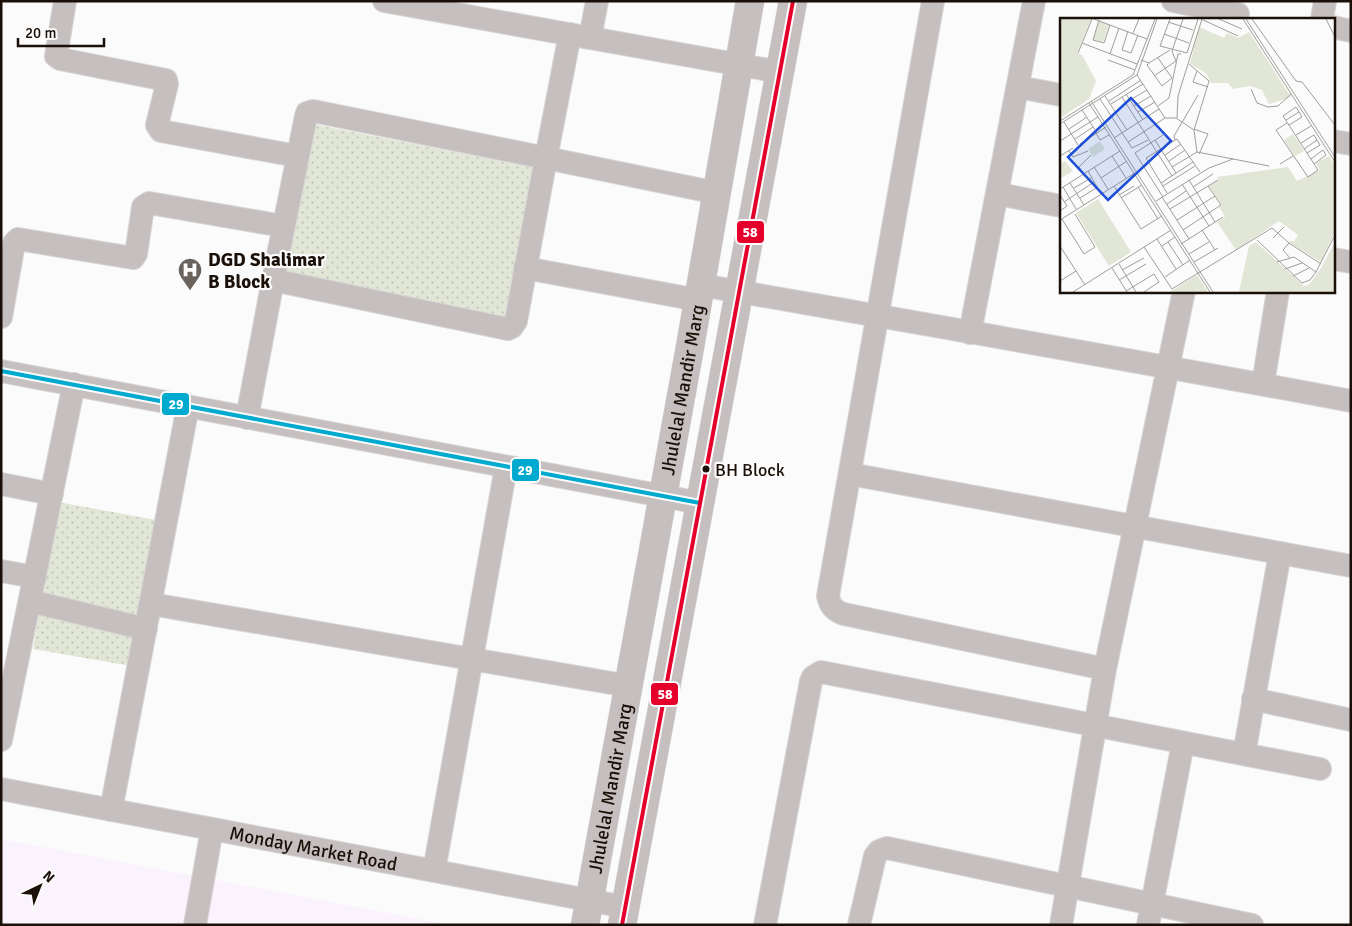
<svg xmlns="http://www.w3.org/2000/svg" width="1352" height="926" font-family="Signika,sans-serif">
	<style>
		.commercial { fill: #faf2fd }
		.park { fill: url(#park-dots) }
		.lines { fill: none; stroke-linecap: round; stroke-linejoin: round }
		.minor-casing { stroke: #d7d5d4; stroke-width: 24 }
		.tertiary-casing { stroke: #d7d5d4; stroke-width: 29 }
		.minor { stroke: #c6bfc0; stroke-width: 22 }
		.tertiary { stroke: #c6bfc0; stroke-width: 28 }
		.bus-1-casing { stroke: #fbfbfb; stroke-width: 8 }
		.bus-2-casing { stroke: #fbfbfb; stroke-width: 8 }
		.bus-1 { stroke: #00a9ce; stroke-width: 4 }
		.bus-2 { stroke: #e4002b; stroke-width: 4 }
		.bus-dot { fill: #1a1008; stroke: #fbfbfb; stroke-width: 2 }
		.labels { text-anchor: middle; stroke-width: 4.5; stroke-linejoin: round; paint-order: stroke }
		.bus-label { font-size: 18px; fill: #1a1008; stroke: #fbfbfb; text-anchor: start }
		.poi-label { font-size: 19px; font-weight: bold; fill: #1a1008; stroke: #fbfbfb; text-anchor: start }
		.street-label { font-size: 19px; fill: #1a1008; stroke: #fbfbfb }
		.inset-road { fill: none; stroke: #a19d9a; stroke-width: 1 }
		.view { fill: #1d4ed8; fill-opacity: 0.15; stroke: #1d4ed8; stroke-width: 2.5 }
		.inset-edge { fill: none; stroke: #1a1008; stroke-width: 2.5 }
		.line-badge { stroke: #fbfbfb; stroke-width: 2 }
		.badge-label { font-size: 14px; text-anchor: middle; font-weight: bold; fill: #fff }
	</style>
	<defs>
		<pattern id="park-dots" width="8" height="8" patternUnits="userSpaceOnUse" patternTransform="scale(1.25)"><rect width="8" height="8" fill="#e1e6d6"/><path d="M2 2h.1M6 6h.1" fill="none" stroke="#c0c4b6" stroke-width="1.8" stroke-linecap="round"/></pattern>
	</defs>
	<rect width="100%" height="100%" fill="#fbfbfb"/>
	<polygon class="commercial" points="1,839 451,925 1,925"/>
	<g class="park">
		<polygon points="313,124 536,168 507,317 284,273"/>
		<polygon points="58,502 156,520 131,666 33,649"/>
	</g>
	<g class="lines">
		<defs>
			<g id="minor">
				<polyline points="65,1 56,56 60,59 166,80 167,84 157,125 161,131 297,156"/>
				<polyline points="384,1 780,72"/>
				<path d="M933,1L828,596C830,606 834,611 844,614L1105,669"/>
				<polyline points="1173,1 1238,14"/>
				<polyline points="1322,19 1325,1"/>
				<polyline points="1333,27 1351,31"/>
				<polyline points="570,34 546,158 717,193"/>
				<polyline points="590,38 597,1"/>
				<polyline points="1018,87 1061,95"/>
				<polygon points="313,111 546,158 516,321 512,327 508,329 273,280 306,116 307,113"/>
				<polyline points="1333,141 1351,144"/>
				<polyline points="998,194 1061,206"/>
				<polyline points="1333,259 1351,262"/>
				<polyline points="525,268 698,300"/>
				<path d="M701,285C918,323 1134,360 1351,401"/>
				<polyline points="1,317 14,243 18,239 133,258 136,254 143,207 149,203 283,226"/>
				<polyline points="970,333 1034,1"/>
				<polyline points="1,371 700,503"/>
				<polyline points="1263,384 1278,291"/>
				<polyline points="247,418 273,280"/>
				<polyline points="850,474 1351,566"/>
				<polyline points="1,484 52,494"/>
				<polyline points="1,571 35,577"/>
				<polyline points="30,601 146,629"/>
				<polyline points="151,604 629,686"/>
				<polyline points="1253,699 1351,720"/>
				<polyline points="1,740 74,384"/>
				<polyline points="1244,754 1280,553"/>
				<path id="s1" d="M1,789L625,907"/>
				<polyline points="111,810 188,406"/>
				<polyline points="434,871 506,467"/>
				<polyline points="195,925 212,829"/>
				<polyline points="765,925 811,681 813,677 821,672 1320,769"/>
				<polyline points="859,925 875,856 879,851 887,848 1252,925"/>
				<polyline points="1061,925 1105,669 1184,291"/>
				<polyline points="1148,925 1183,743"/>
			</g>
			<g id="tertiary">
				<path id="s2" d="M585,925L690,347L750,1"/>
				<polyline points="622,925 793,1"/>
			</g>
		</defs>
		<use href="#minor" class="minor-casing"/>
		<use href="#tertiary" class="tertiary-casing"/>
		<use href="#minor" class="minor"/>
		<use href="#tertiary" class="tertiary"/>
		<defs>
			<polyline id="bus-1" points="1,371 700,503"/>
			<polyline id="bus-2" points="622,925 793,1"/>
		</defs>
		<use href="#bus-1" class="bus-1-casing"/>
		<use href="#bus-2" class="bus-2-casing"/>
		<use href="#bus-1" class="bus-1"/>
		<use href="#bus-2" class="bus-2"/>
	</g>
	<defs>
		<symbol id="hospital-pin" viewBox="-11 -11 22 30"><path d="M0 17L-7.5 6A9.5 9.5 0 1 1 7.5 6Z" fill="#69625d" stroke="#fbfbfb"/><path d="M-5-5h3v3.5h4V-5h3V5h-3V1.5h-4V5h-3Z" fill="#fff"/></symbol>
	</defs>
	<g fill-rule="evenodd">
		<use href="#hospital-pin" x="176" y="256" width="28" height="38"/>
	</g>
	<circle class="bus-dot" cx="706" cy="469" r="4.5"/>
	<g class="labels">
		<g class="bus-label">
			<text x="715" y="476">BH Block</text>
		</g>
		<g class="poi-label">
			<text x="208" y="266">DGD Shalimar<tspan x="208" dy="22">B Block</tspan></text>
		</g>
		<g class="street-label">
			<text dy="7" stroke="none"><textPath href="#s2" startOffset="544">Jhulelal Mandir Marg</textPath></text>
			<text dy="7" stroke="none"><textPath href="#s2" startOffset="139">Jhulelal Mandir Marg</textPath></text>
			<text dy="7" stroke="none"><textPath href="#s1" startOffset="318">Monday Market Road</textPath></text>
		</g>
	</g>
	<g transform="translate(1060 18)">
		<rect width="275" height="275" fill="#fbfbfb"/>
		<path d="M38,181L71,234L49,248L16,195Z" fill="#e1e6d6"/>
		<path d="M0,1H31L17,35L22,37L36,63L29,81L0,100ZM39,3L49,7L43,24L33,21ZM139,9L164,20L167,15L178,20L189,14L231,79L209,86L202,72L190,68L173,71L168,65H151L146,55L130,46ZM233,116L244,133L235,138L224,122ZM40,123L45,131L33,139L28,131ZM269,138L275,147V214L261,244L230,225L229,223H234L238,217L219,203L176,232L157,204L165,199L159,189L162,187L149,168L159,162L157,159L228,149L237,163L260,152L256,145ZM5,143L13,153L1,160L0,146ZM196,224L244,268L249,267L261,250L275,224V274H179L189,228ZM137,257L148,274H110Z" fill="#e1e6d6"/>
		<path class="inset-road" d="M34,1L87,21M110,1L100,28L127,35L138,1M141,1L178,18M159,1L182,11M183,1L275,144M186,1L275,139M192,1L236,63L242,64L275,107M266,1L275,19M39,2L33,22L44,25L50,7M108,4L133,12M68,13L62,32L71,35L78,17M73,15L79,1M104,16L129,25M22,25L77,46M18,35L32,1M50,36L59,10M48,42L75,52M81,42L89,45L110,32M89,45L87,47L102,68L112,60L98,40M129,46L149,63L134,112L137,134L209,148M137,53L133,64L148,69M94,58L116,43L112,33L123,1M191,71L197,85L208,89L218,88L231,76M66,76L83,102M45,78L67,112M62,79L112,158M40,81L72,130L88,122M70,82L87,72M31,83L153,274M49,83L81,62M29,85L150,274M51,86L83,66M74,88L91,78M98,88L109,80L118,36H121M22,92L37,115M78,94L95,84M105,100H116L134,112M117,100L118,78L142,1M226,102L239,94M0,103L73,57L95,1M4,104L18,127M227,105L216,112L248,159L258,152L223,98L236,89L242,99L229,107M0,106L77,57L97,1M9,111L27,99M134,111L148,116L139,136M36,115L40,122L49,117M236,117L251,108M54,120L99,91M15,121L33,109M95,122L116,155M115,122L114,118L138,77M0,123L38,99M68,124L105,100L77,57M241,125L254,117L260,127L247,135M20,126L46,109M244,131L257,122M9,133L13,139L28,133M105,137L121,126M0,138L13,130M52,138L66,160M251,141L263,132L266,137L254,146M109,143L125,132M220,146L233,138M34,149L48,171M112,149L137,134M28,153L41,176M23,156L19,149L31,137M41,160L67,143M129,162L155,204M10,165L24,187M101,165L133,144M122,166L149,208M54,168L81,211L102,198M103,168L135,148M3,169L16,191M78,169L98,201M133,169L153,156M14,170L31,160M0,171L60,133M107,175L86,140L117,121L140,154M0,177L7,188L0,193M59,177L74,168M102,179L129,221M103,179L75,135L103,117M20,180L38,169M61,180L82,167M96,183L149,150L173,141M4,184L34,164M107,186L126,173M110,191L158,162M2,201L24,236L35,229L15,196M0,202L75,155M117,202L155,178M123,212L161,187L148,168M142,212L155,232M213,220L224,209M97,221L116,251M197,222L242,265L250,262L256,254L275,217M108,224L123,247M229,225L223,232L230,240M121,226L163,199M0,228L25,267M102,228L115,219M84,229L112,271L212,210L229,225L261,246M129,236L149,224M134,244L158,230M217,244L234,239L256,254M59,246L76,274M52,250L67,274M225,251L242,245M62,252L84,240M233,258L249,250M105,259L130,242M59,262L86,246M0,263L16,253M66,273L94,256L99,264L84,274M13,274L111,212"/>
		<path class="view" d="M71,80L111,123L48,182L8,139Z"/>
		<rect width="275" height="275" class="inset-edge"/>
	</g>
	<g class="line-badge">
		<rect x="736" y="220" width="29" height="24" rx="5" fill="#e4002b"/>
		<rect x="161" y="392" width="29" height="24" rx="5" fill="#00a9ce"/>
		<rect x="511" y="458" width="29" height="24" rx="5" fill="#00a9ce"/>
		<rect x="650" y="682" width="29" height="24" rx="5" fill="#e4002b"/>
	</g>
	<g class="badge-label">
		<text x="750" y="237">58</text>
		<text x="176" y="409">29</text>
		<text x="525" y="475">29</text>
		<text x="665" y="699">58</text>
	</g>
	<rect width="1352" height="926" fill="none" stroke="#1a1008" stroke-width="5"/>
	<g transform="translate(40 886) rotate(43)" stroke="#fbfbfb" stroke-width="4" paint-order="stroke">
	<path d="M0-4L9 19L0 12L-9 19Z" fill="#1a1008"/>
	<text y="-8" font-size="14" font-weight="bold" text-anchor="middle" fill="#1a1008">N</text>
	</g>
	<path d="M18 38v8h86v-8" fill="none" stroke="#1a1008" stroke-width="2.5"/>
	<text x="25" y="38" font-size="15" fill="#1a1008" stroke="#fbfbfb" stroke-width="4" paint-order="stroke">20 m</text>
</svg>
